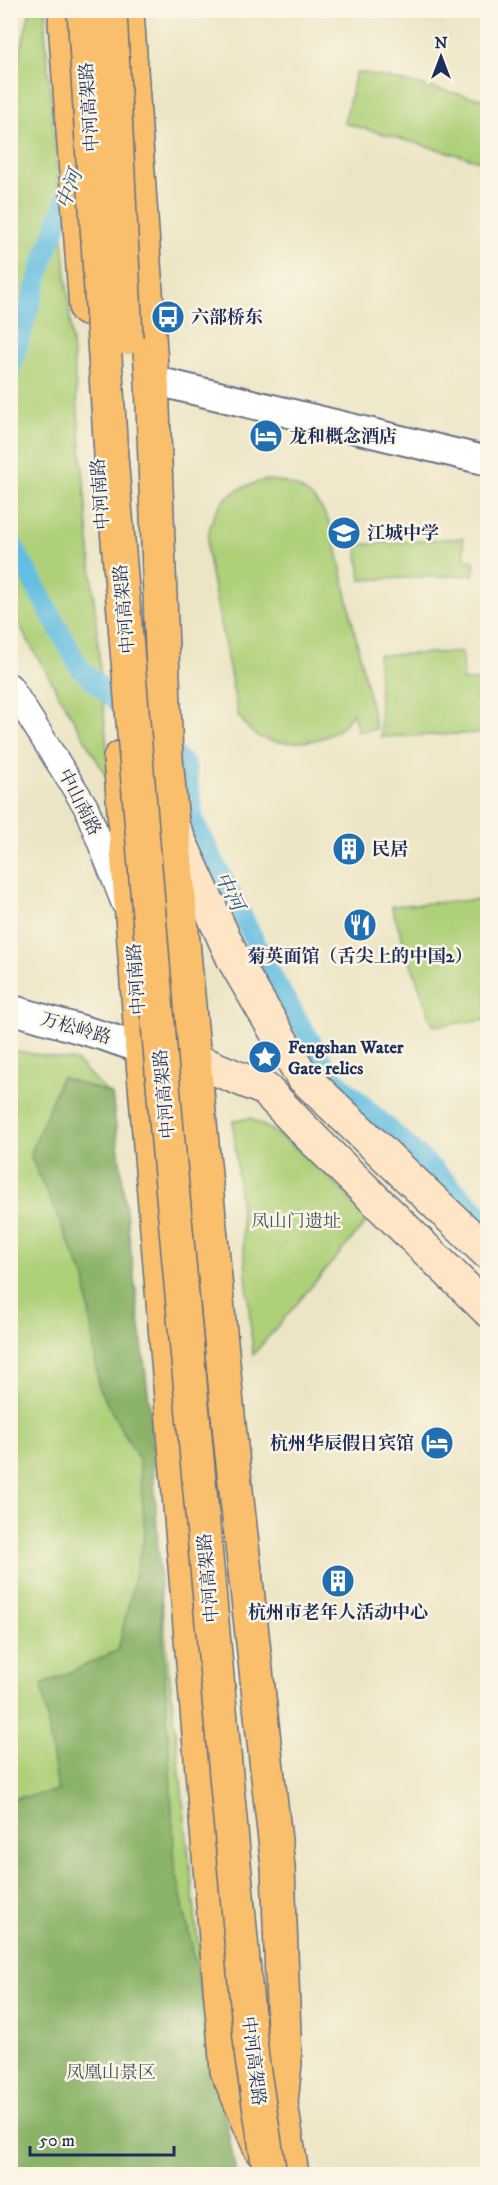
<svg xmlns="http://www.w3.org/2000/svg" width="498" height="2185" font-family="'IM FELL DW Pica','Noto Serif SC',serif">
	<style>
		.green { fill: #aed078; stroke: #64806b; stroke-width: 1.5 }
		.forest { fill: #8ab268; stroke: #527063; stroke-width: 1.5 }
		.water { fill: #63bee1; stroke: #3f76a0; stroke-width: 1.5 }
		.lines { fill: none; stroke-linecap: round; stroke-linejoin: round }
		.canal { stroke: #63bee1; stroke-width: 20 }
		.minor-casing { stroke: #646f82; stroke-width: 27 }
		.tertiary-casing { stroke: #646f82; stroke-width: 32 }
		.secondary-casing { stroke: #646f82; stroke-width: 36 }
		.primary-casing { stroke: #646f82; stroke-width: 36 }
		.trunk-casing { stroke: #646f82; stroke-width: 36 }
		.minor { stroke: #fff; stroke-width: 24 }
		.tertiary { stroke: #fff; stroke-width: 28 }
		.secondary { stroke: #fde5c5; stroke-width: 33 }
		.primary { stroke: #f9bf6d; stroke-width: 33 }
		.trunk { stroke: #f9bf6d; stroke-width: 33 }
		.trunk-bridge-casing { stroke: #646f82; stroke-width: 36; stroke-linecap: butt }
		.trunk-bridge { stroke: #f9bf6d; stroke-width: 33 }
		.labels { text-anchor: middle; stroke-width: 5; stroke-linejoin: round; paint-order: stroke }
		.street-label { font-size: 18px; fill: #1b2f5e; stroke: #fcf5e5 }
		.poi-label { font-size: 18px; font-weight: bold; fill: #1b2f5e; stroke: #fcf5e5; text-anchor: start }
		.park-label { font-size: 18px; fill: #405764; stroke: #fcf5e5 }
		.water-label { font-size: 20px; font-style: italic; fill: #315a85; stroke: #fcf5e5 }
	</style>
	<rect width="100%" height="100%" fill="#fcf5e5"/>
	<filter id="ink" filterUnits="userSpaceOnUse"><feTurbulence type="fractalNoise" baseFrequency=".0167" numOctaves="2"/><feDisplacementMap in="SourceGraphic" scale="12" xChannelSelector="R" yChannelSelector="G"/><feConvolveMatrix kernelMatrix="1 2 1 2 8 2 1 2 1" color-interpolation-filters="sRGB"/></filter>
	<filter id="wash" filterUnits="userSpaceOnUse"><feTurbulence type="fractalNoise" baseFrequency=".008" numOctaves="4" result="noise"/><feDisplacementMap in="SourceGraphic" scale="24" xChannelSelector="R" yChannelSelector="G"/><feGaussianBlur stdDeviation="1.35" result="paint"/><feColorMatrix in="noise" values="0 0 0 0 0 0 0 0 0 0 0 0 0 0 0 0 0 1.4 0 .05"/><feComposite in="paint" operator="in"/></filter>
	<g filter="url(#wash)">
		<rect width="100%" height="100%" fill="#ece5c5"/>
		<g class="green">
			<polygon points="30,11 47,11 45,30 110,783 11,611 11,91"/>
			<polygon points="356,73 365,73 487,100 487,163 344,123"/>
			<path d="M268,480C303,482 323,501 333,533L376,729L358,732L353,713C348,721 341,728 333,733C314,744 272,747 254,734C248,729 243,722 238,715L207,552C208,509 225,488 268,480Z"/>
			<polygon points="463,538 465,558 475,562 473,575 361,580 357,545"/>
			<polygon points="462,652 463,681 487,680 487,733 381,737 378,655"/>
			<polygon points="487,899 487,1020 433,1026 391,906"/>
			<polygon points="10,1050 76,1061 107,1092 223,2174 11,2174"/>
			<path d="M250,1118C297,1142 333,1181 369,1219L253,1355L233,1121Z"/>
		</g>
		<polygon class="forest" points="61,1077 112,1094 151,1418 175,1867 208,2023 236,2174 11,2174 11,1799 58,1791 42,1685 118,1650 145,1533 139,1460 99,1389 85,1279 30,1155"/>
		<polygon class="water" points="428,11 474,11 471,21"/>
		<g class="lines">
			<g class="canal">
				<polyline points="10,370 44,259 71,185"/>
				<polyline points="10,540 80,668 134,718"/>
				<polyline points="164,746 186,766 194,821 276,983 332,1077 433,1169 488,1222"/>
			</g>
		</g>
	</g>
	<g filter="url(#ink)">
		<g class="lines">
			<defs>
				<polyline id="minor" points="10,686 86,807 124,904"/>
				<g id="tertiary">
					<polyline points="152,380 488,461"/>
					<polyline points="10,1009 107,1037 142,1049"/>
				</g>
				<g id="secondary">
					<polyline points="175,831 234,960 302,1076 488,1253"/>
					<polyline points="194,1060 265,1089 312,1138 488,1310"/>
				</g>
				<g id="primary">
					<polyline points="66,10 65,22 86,309"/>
					<polyline points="127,10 152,380 166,758 194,1060"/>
					<polyline points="120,758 142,1049"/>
				</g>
				<g id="trunk">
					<polyline points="142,1049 227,2071 261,2150"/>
					<polyline points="194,1060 231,1446 278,1867 285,2063 281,2103 292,2174"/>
				</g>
			</defs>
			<use href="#minor" class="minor-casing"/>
			<use href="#tertiary" class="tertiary-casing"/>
			<use href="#secondary" class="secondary-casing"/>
			<use href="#primary" class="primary-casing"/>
			<use href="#trunk" class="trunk-casing"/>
			<use href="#minor" class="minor"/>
			<use href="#tertiary" class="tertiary"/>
			<use href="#secondary" class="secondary"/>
			<use href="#primary" class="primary"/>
			<use href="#trunk" class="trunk"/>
			<defs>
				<g id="trunk-bridge">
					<polyline points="84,10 111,456 166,1120 252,2059 269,2169"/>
					<polyline points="110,10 126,338"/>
				</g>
			</defs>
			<use href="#trunk-bridge" class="trunk-bridge-casing"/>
			<use href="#trunk-bridge" class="trunk-bridge"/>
		</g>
	</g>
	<defs>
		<symbol id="bus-disc" viewBox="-11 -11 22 22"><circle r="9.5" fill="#1f6fb2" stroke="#fcf5e5"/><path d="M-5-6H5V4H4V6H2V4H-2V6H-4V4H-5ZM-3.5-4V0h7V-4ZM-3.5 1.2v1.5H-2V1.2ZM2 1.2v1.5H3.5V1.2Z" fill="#fff"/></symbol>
		<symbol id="hotel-disc" viewBox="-11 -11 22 22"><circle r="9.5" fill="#1f6fb2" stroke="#fcf5e5"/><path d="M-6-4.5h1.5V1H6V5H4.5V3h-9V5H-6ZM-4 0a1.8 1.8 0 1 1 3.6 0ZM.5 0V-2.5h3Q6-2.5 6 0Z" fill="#fff"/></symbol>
		<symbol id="school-disc" viewBox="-11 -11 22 22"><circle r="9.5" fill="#1f6fb2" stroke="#fcf5e5"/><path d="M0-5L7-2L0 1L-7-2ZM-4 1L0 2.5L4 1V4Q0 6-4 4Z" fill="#fff"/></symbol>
		<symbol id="building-disc" viewBox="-11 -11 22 22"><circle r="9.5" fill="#1f6fb2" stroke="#fcf5e5"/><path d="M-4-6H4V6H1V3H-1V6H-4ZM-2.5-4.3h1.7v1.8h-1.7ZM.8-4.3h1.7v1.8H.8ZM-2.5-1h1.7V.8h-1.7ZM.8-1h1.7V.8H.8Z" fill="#fff"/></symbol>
		<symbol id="restaurant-disc" viewBox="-11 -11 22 22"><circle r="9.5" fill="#1f6fb2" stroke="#fcf5e5"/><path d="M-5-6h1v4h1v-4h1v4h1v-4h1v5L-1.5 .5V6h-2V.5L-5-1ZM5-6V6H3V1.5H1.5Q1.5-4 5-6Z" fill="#fff"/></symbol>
		<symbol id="sight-disc" viewBox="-11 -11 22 22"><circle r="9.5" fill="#1f6fb2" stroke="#fcf5e5"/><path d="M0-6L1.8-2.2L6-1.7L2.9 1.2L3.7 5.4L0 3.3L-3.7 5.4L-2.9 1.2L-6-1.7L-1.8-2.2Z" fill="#fff"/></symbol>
	</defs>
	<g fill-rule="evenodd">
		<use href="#bus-disc" x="149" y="298" width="38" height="38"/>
		<use href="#hotel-disc" x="247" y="417" width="38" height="38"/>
		<use href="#school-disc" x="325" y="514" width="38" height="38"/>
		<use href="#building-disc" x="330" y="830" width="38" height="38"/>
		<use href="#restaurant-disc" x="341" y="906" width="38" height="38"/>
		<use href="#sight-disc" x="246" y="1038" width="38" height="38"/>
		<use href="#hotel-disc" x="418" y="1424" width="38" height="38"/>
		<use href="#building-disc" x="319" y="1562" width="38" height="38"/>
	</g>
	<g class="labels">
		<g class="street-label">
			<text transform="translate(89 107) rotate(-94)" y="6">中河高架路</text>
			<text transform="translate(100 494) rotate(-94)" y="6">中河南路</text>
			<text transform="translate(124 609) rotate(-95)" y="6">中河高架路</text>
			<text transform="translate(80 802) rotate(63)" y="6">中山南路</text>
			<text transform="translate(136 979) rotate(-94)" y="6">中河南路</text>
			<text transform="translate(76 1028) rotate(16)" y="6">万松岭路</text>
			<text transform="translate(164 1094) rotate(-95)" y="6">中河高架路</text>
			<text transform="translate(208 1578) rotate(-95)" y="6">中河高架路</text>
			<text transform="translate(254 2061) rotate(83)" y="6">中河高架路</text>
		</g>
		<g class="poi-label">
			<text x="191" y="323">六部桥东</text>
			<text x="289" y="442">龙和概念酒店</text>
			<text x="367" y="539">江城中学</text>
			<text x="372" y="855">民居</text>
			<text x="360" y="962" text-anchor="middle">菊英面馆（舌尖上的中国2）</text>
			<text x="288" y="1053">Fengshan Water<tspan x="288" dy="21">Gate relics</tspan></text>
			<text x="414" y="1449" text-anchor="end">杭州华辰假日宾馆</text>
			<text x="338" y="1618" text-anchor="middle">杭州市老年人活动中心</text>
		</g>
		<g class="park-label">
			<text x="296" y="1227">凤山门遗址</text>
			<text x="111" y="2078">凤凰山景区</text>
		</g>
		<g class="water-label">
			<text transform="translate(69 189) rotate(-70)" y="7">中河</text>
			<text transform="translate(230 891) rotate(63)" y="7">中河</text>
		</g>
	</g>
	<rect width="498" height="2185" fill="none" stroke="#fcf5e5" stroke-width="36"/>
	<g transform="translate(441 57)" stroke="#fcf5e5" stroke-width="4.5" paint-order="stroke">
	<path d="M0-4.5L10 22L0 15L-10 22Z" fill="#1b2f5e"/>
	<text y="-9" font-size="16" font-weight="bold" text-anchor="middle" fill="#1b2f5e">N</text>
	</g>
	<path d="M30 2146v9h144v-9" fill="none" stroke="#1b2f5e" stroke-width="3"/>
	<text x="39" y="2146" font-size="18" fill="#1b2f5e" stroke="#fcf5e5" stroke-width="4.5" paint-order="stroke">50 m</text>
</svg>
